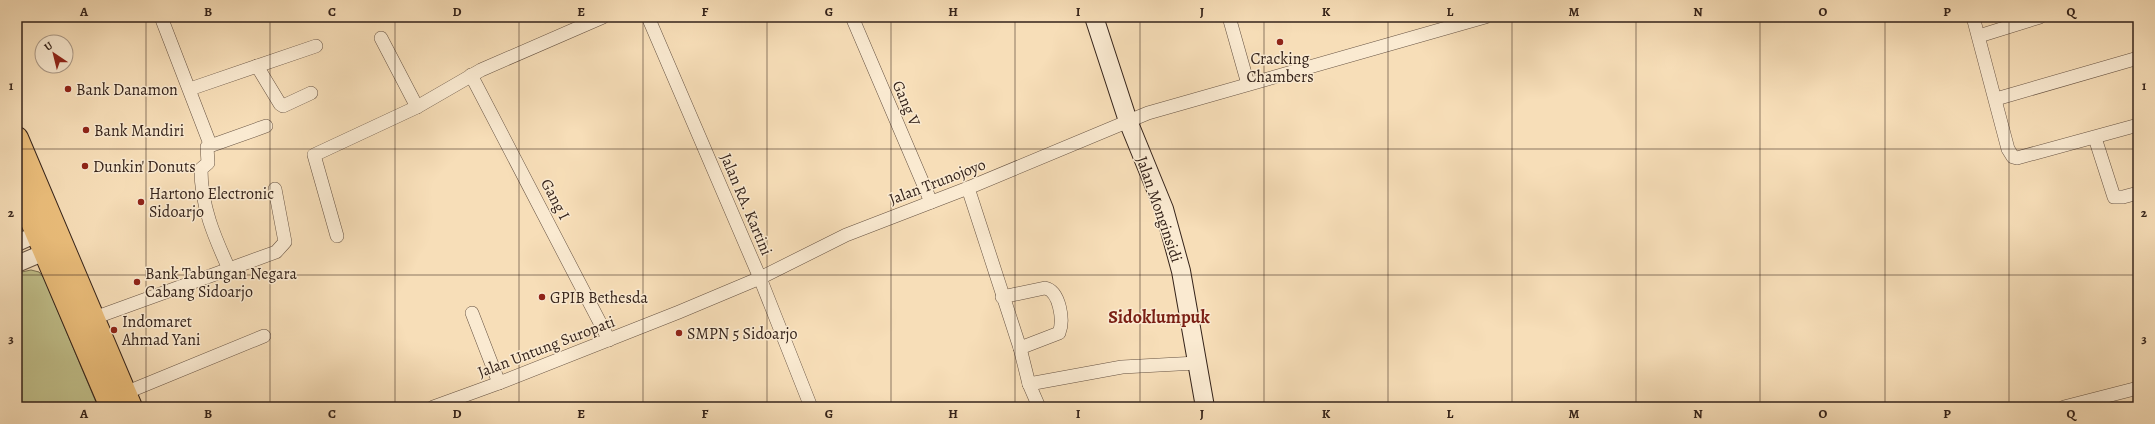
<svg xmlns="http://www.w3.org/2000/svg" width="2155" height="424" font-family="Alegreya,serif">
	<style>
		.green { fill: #c1c08b; stroke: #7b7252 }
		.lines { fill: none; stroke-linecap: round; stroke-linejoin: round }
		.minor-casing { stroke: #665242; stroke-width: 14 }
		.tertiary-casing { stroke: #665242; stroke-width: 18 }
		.secondary-casing { stroke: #35231a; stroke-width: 20 }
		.trunk-casing { stroke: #35231a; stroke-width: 24 }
		.minor { stroke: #faead1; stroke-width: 13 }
		.tertiary { stroke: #faead1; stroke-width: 16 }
		.secondary { stroke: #faead1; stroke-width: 18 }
		.trunk { stroke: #ecbf7c; stroke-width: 22 }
		.grid { fill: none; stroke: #35231a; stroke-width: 1; stroke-opacity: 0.55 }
		.poi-dot { fill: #8f2418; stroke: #faead1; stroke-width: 1.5 }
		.labels { text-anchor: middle; stroke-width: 3; stroke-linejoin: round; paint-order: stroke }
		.poi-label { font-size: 16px; fill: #35231a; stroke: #faead1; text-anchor: start }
		.street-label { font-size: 16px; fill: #35231a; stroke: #faead1 }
		.quarter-label { font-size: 18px; font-weight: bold; fill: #7a1f14; stroke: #faead1 }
		.neatline { fill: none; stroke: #35231a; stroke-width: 1.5 }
		.grid-label { font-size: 13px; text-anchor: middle; font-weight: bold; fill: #35231a }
	</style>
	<rect width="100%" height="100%" fill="#f7deb8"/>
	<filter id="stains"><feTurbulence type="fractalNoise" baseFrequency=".005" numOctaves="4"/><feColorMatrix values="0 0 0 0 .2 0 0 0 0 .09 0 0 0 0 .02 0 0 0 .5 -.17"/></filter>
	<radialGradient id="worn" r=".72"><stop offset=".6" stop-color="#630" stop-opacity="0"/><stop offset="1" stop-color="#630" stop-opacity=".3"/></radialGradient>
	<polygon class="green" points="31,270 39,272 44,278 98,407 17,407 17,273"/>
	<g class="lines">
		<defs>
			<g id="minor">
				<polyline points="161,17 210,144"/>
				<polyline points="648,17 760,278 811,407"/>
				<polyline points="852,17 931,202"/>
				<polyline points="1229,17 1248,84"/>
				<polyline points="1973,17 2008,149 2013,157 2017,158 2138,125"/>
				<polyline points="1979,36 2040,17"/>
				<polyline points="381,38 417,107"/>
				<polyline points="257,66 280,104 283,106 311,93"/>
				<polyline points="471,75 609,340"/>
				<polyline points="190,89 316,46"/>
				<polyline points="1996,99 2138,58"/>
				<polyline points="2095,138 2114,197 2123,197 2138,193"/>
				<polyline points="968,188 1020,348 1029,384 1039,407"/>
				<polyline points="337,236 314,155 417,107 481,70 603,17"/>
				<path d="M229,269C214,236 201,206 201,169L208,163L207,147L266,126"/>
				<path d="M1002,297L1045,288C1060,291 1064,321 1059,333L1020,348"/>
				<polyline points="472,313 499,383"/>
				<polyline points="94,318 276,252 285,242 275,189"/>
				<polyline points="1029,384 1122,367 1197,363"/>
				<polyline points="125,393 264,336"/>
				<polyline points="433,407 499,383 679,312 760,278 846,235 968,188 1148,113 1485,17"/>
				<polyline points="2064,407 2138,388"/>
			</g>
			<g id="tertiary">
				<polyline points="17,243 37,234"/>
				<polyline points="17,264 45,252"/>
			</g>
			<polyline id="secondary" points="1094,17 1128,121 1164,209 1181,271 1205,407"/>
			<g id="trunk">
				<polyline points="17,138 131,407"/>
				<polyline points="17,187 111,407"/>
			</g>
		</defs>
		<use href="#minor" class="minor-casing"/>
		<use href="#tertiary" class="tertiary-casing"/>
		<use href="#secondary" class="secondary-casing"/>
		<use href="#trunk" class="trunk-casing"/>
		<use href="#minor" class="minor"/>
		<use href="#tertiary" class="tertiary"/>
		<use href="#secondary" class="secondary"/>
		<use href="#trunk" class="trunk"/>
	</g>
	<path class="grid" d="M146,17V407M270,17V407M395,17V407M519,17V407M643,17V407M767,17V407M891,17V407M1015,17V407M1140,17V407M1264,17V407M1388,17V407M1512,17V407M1636,17V407M1760,17V407M1885,17V407M2009,17V407M17,149H2138M17,275H2138"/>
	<g class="poi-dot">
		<circle cx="1280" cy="42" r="4"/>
		<circle cx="68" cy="89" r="4"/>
		<circle cx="86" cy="130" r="4"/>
		<circle cx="85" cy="166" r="4"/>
		<circle cx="141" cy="202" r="4"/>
		<circle cx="137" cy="282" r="4"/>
		<circle cx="542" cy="297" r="4"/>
		<circle cx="114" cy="330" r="4"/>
		<circle cx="679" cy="333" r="4"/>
	</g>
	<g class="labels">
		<g class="poi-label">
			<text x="1280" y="64" text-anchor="middle">Cracking<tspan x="1280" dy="18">Chambers</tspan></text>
			<text x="76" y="95">Bank Danamon</text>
			<text x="94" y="136">Bank Mandiri</text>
			<text x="93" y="172">Dunkin' Donuts</text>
			<text x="149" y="199">Hartono Electronic<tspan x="149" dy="18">Sidoarjo</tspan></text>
			<text x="145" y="279">Bank Tabungan Negara<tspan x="145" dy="18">Cabang Sidoarjo</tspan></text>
			<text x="550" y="303">GPIB Bethesda</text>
			<text x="122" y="327">Indomaret<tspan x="122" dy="18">Ahmad Yani</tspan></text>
			<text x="687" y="339">SMPN 5 Sidoarjo</text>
		</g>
		<g class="street-label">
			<text transform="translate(907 103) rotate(67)" y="6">Gang V</text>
			<text transform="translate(937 181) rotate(-21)" y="6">Jalan Trunojoyo</text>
			<text transform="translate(556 199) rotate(62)" y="6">Gang I</text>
			<text transform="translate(747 204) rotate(67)" y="6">Jalan RA. Kartini</text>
			<text transform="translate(1160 209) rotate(71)" y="6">Jalan Monginsidi</text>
			<text transform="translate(546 346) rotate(-21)" y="6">Jalan Untung Suropati</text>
		</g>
		<g class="quarter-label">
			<text x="1159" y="323">Sidoklumpuk</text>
		</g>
	</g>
	<rect width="2155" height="424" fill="none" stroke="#f7deb8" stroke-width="44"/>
	<g transform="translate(54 54) rotate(325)"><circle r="19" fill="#faead1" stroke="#ab9a88"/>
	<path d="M0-3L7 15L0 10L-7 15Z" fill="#8f2418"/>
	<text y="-6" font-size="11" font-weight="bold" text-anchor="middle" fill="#35231a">U</text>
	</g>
	<rect x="22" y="22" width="2111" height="380" class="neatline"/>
	<g class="grid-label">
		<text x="84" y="16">A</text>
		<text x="208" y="16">B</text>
		<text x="332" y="16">C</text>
		<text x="457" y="16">D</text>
		<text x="581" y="16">E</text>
		<text x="705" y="16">F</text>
		<text x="829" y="16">G</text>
		<text x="953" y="16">H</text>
		<text x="1078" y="16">I</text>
		<text x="1202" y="16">J</text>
		<text x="1326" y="16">K</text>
		<text x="1450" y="16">L</text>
		<text x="1574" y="16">M</text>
		<text x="1698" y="16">N</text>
		<text x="1823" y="16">O</text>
		<text x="1947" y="16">P</text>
		<text x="2071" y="16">Q</text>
		<text x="11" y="90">1</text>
		<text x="2144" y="90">1</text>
		<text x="11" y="217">2</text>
		<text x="2144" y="217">2</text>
		<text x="11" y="343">3</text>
		<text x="2144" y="343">3</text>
		<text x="84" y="418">A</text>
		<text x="208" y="418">B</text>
		<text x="332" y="418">C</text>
		<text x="457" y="418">D</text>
		<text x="581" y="418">E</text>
		<text x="705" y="418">F</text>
		<text x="829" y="418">G</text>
		<text x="953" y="418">H</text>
		<text x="1078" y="418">I</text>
		<text x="1202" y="418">J</text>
		<text x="1326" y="418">K</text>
		<text x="1450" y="418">L</text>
		<text x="1574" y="418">M</text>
		<text x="1698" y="418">N</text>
		<text x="1823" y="418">O</text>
		<text x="1947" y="418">P</text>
		<text x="2071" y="418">Q</text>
	</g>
	<rect width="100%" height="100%" filter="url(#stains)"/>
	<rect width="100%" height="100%" fill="url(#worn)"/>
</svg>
